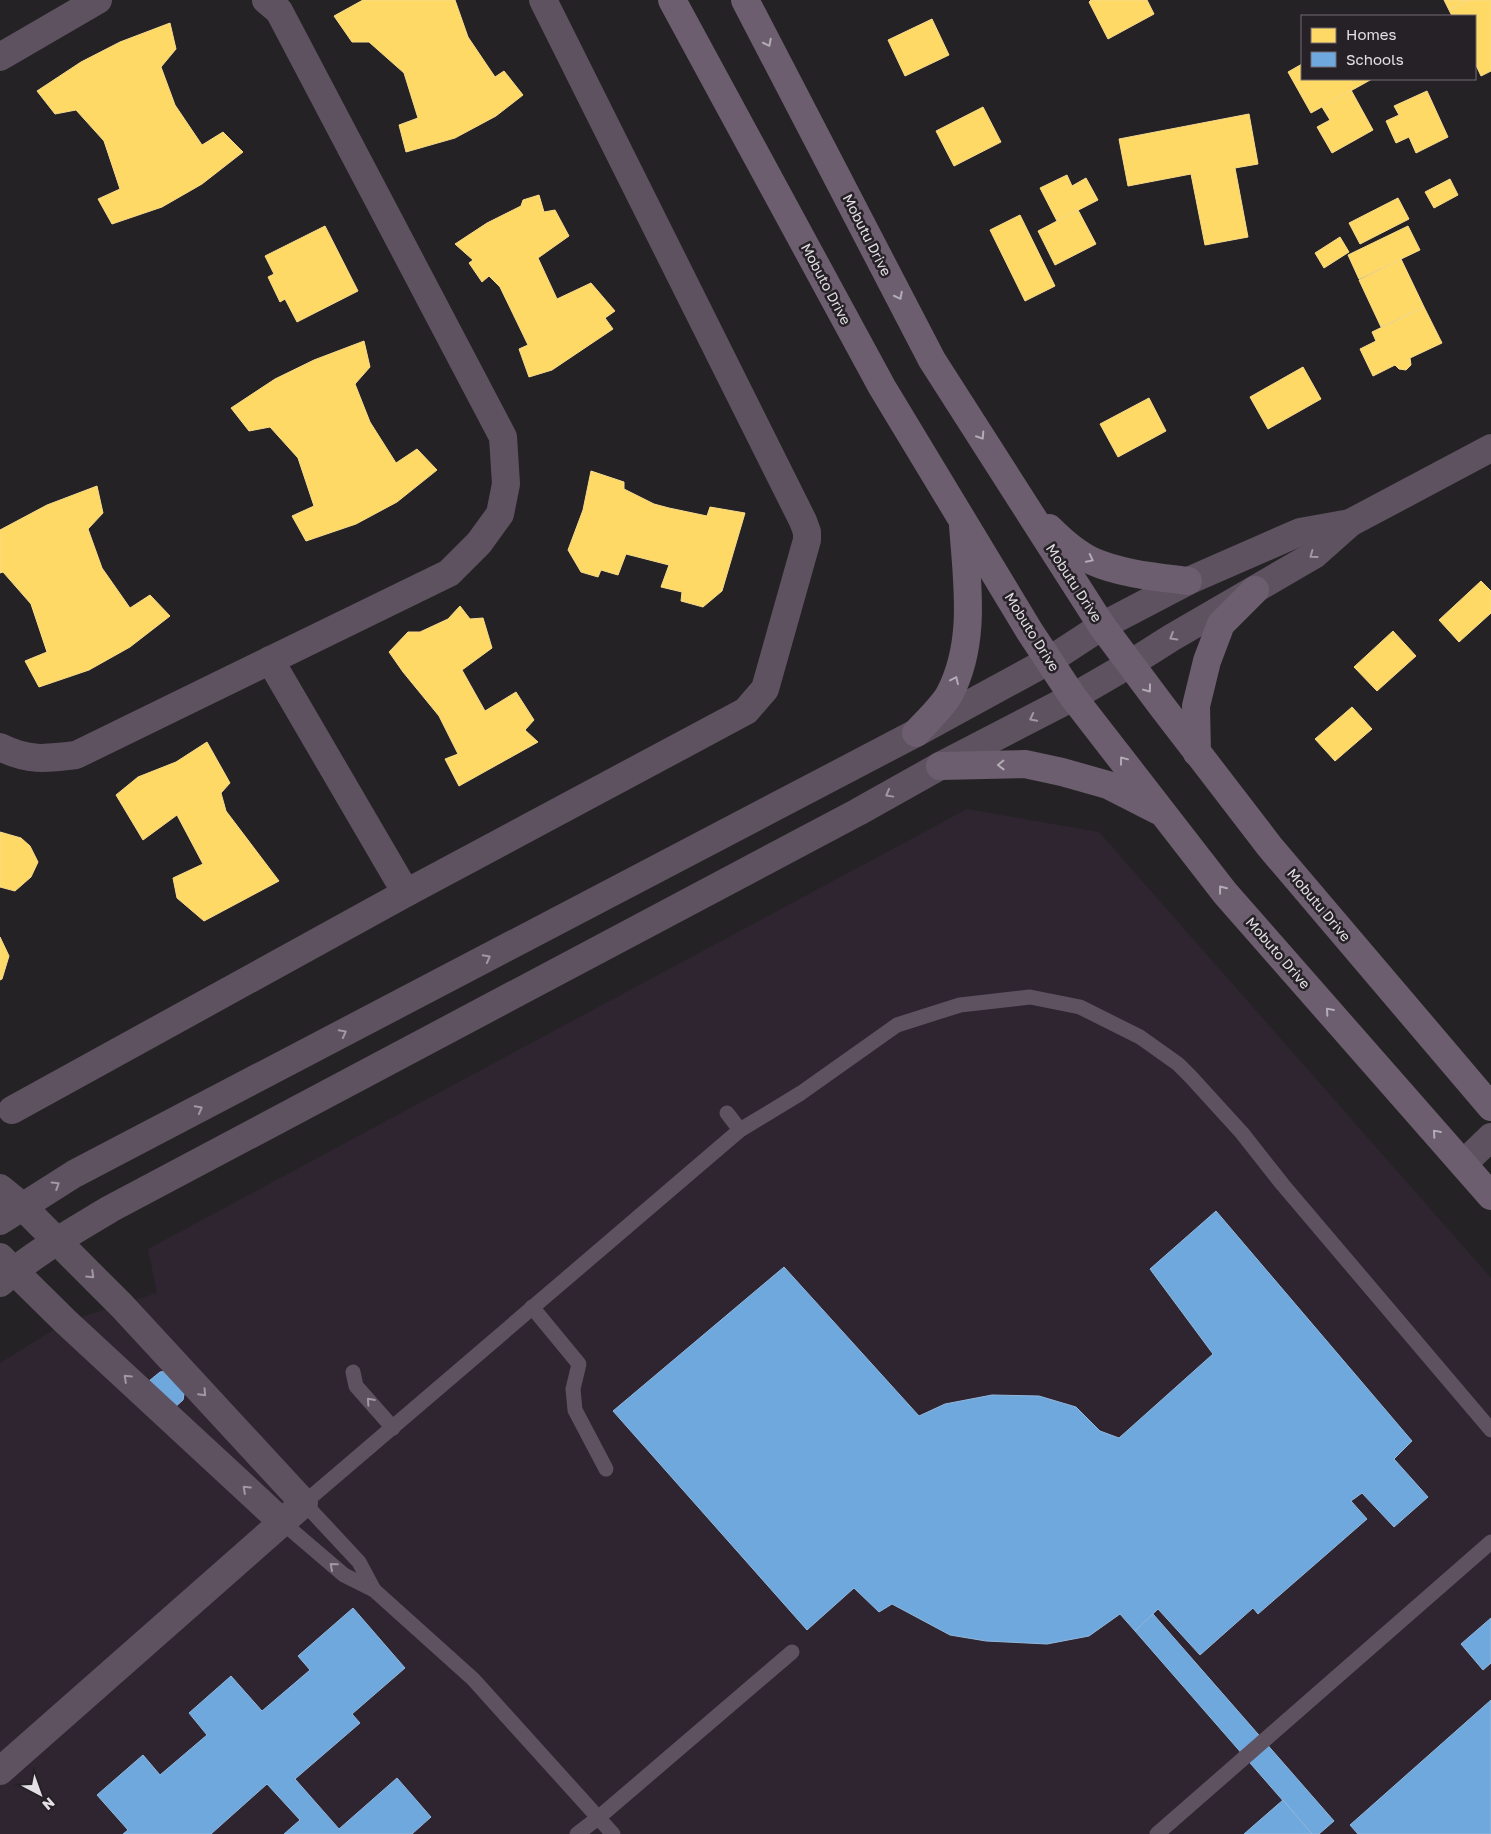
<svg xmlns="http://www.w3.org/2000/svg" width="1491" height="1834" font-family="'Golos Text',sans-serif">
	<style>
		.built { fill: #2e2530 }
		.homes { fill: #ffd966; stroke: #f7db8c }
		.schools { fill: #6fa8dc; stroke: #92b8de }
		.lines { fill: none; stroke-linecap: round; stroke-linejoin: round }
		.lane { stroke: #5e5261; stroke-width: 15 }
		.street { stroke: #5e5261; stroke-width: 28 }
		.secondary { stroke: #6c5e6e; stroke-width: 28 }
		.oneway { stroke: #b3abb5 }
		.oneway2 { stroke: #a098a2 }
		.labels { text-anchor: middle; stroke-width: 5; stroke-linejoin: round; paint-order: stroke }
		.street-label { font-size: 14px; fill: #e3dfe4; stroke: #262127 }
	</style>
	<rect width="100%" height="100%" fill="#252226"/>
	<polygon class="built" points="967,809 1099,832 1491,1278 1491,1834 0,1834 0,1363 66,1322 157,1293 148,1249"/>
	<g class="homes">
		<polygon points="363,0 455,0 468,37 495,77 504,71 523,95 496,116 455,138 406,152 399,125 418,118 404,73 369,42 352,42 334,16"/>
		<polygon points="1091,0 1147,0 1154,14 1108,39 1089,2"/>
		<polygon points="1444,0 1469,0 1449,10"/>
		<polygon points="1469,0 1491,0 1491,71 1481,76 1475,63 1475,16 1452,16 1449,10"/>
		<polygon points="932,19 949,55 905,76 888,40"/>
		<polygon points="170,23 176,49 161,67 175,105 202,145 223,132 243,152 202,184 162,207 112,224 98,199 120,189 104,141 76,110 55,114 37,91 81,62 120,42"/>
		<polygon points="1302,64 1302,79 1372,79 1311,113 1288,72"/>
		<polygon points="1351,90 1373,130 1332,153 1317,127 1330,120 1322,107"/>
		<polygon points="1427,91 1448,137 1416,153 1409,137 1396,143 1386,121 1399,115 1394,106"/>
		<polygon points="983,107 1001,142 954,166 936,131"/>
		<polygon points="1249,114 1258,164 1235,168 1248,237 1205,245 1191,174 1128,186 1119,139"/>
		<polygon points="1067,175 1072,186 1086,178 1098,200 1057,221 1040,188"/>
		<polygon points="1450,179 1458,195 1434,208 1425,192"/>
		<polygon points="539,195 544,212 555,210 569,236 538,258 557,299 591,283 615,311 605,318 613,329 552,370 529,377 519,349 528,345 500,287 489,276 482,282 469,263 473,260 455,244 487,223 521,206 523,200"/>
		<polygon points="1398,198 1409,219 1360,244 1349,223"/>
		<polygon points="1078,210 1096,244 1055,265 1038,231"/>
		<polygon points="1020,215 1055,286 1025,301 990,230"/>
		<polygon points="325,226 358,291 297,322 285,299 280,302 268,277 274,274 265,256"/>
		<polygon points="1408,226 1420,250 1359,279 1348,255"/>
		<polygon points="1340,237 1349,252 1324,268 1315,253"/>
		<polygon points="1401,259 1424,307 1381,327 1359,280"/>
		<polygon points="1424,307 1442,343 1410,358 1411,365 1406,370 1399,369 1395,365 1373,376 1360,349 1376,341 1372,332"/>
		<polygon points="364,341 370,367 355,384 370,422 396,463 417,449 437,470 397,502 356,524 306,541 292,516 314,506 298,458 270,427 249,431 231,408 275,379 314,360"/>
		<polygon points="1303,367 1321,399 1268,429 1250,397"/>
		<polygon points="1149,398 1166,431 1118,457 1100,424"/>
		<polygon points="591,471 624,482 624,489 654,504 669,508 707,516 710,507 745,513 722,591 703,607 681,601 682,592 661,587 669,565 626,554 618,575 601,570 598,577 581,572 568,550 583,510"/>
		<polygon points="97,486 103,513 88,529 102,568 130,608 150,595 170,616 130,647 89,670 39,687 25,661 47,652 31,604 3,572 0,573 0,530 47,505"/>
		<polygon points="1481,581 1491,591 1491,613 1459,642 1439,620"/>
		<polygon points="460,606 470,619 483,618 492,648 462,670 485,711 516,692 534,720 525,730 538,742 459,786 445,759 458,754 439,716 403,672 389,652 408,632 420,632 448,619"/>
		<polygon points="1393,631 1416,656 1377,691 1354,667"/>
		<polygon points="1352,707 1372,729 1335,761 1315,739"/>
		<polygon points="207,742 230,783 221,793 226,811 279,881 204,921 177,898 173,878 203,864 177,815 143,840 116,795 138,777 176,762"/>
		<polygon points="0,832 21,838 30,846 38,862 31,877 15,891 0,887"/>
		<polygon points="0,937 9,956 2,979 0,980"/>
	</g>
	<g class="schools">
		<polygon points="1216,1211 1412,1441 1394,1459 1428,1497 1394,1527 1362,1493 1351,1501 1367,1519 1258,1614 1253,1608 1200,1655 1158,1609 1135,1631 1120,1614 1089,1636 1047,1644 986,1641 950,1635 892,1604 879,1612 854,1588 807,1630 613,1411 784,1267 919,1416 945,1404 992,1395 1039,1396 1076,1407 1100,1431 1119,1438 1213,1354 1150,1269"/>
		<polygon points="168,1371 185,1389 183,1400 174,1408 149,1381 160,1372"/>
		<polygon points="353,1608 405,1668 352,1714 360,1723 295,1779 339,1829 397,1778 431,1817 412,1834 284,1834 300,1820 267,1784 211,1834 123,1834 128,1830 97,1795 143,1755 160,1775 207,1735 189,1713 231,1676 262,1711 310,1670 298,1656"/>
		<polygon points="1153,1614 1334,1821 1319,1834 1312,1834 1135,1631"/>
		<polygon points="1491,1618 1491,1663 1483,1670 1461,1644"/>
		<polygon points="1491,1700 1491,1834 1358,1834 1350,1825"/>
		<polygon points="1283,1800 1312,1834 1244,1834"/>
	</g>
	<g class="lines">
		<g class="lane">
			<polyline points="727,1113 740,1130"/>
			<polyline points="532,1307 579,1364 573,1389 575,1410 606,1469"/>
			<polyline points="353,1372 356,1386 393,1428"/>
			<polyline points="282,1522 344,1575 374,1590 473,1679 613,1834"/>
			<polyline points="374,1590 359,1562 304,1503 740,1130 801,1093 897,1025 960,1005 1030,997 1080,1007 1140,1037 1178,1064 1191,1077 1242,1133 1283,1185 1491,1430"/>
			<polyline points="577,1834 598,1818 792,1652"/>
			<polyline points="1157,1834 1491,1542"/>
		</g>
		<g class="street">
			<polyline points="0,57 98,0"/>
			<polyline points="270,660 406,893"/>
			<path d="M0,747C28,761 45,759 76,755L449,573L479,543L500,514L506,484L503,437L279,11L266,0"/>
			<polyline points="12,1110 406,893 731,719 746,711 765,689 807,540 807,532 803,521 543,0"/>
			<polyline points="1463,1164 1491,1137"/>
			<polyline points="0,1188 22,1206 122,1306 304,1503 0,1771"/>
			<polyline points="0,1221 74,1174 916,733 1050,660 1102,626 1188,581 1300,532 1350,523"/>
			<polyline points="0,1257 66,1322 282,1522"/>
			<path d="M0,1283C34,1253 72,1232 110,1209L858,812L940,766L1073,697L1130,664L1171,638L1314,555L1350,523L1491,448"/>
		</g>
		<g class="secondary">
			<polyline points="672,0 882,387 1030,632 1073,697 1225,893 1491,1196"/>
			<polyline points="745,0 932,360 1102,626 1161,705 1270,847 1491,1107"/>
			<path d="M1049,528C1062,541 1075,553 1092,561C1121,574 1157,577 1188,581"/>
			<path d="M916,733C927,721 941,708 949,695C977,642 967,582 963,525"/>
			<polyline points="1197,753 1196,706 1207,661 1221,624 1255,590"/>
			<polyline points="940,766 1025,764 1062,772 1108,785 1157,810"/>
		</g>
	</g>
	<defs><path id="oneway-chevron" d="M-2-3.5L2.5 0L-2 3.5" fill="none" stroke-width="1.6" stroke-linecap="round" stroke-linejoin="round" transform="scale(1.25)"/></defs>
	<g class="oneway">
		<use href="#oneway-chevron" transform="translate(768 43) rotate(63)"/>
		<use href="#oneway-chevron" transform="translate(899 296) rotate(63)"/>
		<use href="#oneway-chevron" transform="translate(981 436) rotate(57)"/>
		<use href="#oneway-chevron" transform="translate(1090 559) rotate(26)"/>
		<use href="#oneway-chevron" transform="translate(955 680) rotate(-65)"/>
		<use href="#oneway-chevron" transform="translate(1148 689) rotate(53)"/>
		<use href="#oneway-chevron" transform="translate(1123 760) rotate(-127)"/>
		<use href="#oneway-chevron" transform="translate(1001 765) rotate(179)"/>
		<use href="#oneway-chevron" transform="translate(1222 889) rotate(-128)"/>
		<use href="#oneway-chevron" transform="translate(1329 1011) rotate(-131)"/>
		<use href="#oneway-chevron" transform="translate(1436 1133) rotate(-131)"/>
	</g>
	<g class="oneway2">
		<use href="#oneway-chevron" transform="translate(1313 555) rotate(144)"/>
		<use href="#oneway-chevron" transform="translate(1173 637) rotate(149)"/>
		<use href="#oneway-chevron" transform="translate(1033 718) rotate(153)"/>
		<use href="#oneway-chevron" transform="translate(889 794) rotate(151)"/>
		<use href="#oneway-chevron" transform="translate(487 958) rotate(-28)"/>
		<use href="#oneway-chevron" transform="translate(343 1033) rotate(-28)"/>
		<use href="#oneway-chevron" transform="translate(199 1109) rotate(-28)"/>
		<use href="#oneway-chevron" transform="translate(56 1185) rotate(-32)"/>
		<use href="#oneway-chevron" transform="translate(91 1275) rotate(44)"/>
		<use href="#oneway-chevron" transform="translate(127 1378) rotate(-137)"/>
		<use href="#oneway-chevron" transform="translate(203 1393) rotate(47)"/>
		<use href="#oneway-chevron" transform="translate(370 1401) rotate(-132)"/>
		<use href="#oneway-chevron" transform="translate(246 1489) rotate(-137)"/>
		<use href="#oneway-chevron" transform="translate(333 1566) rotate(-139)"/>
	</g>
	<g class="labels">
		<g class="street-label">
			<text transform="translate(867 235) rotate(63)" y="5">Mobutu Drive</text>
			<text transform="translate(826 284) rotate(62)" y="5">Mobuto Drive</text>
			<text transform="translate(1074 583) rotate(57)" y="5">Mobutu Drive</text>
			<text transform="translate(1032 632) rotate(58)" y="5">Mobuto Drive</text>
			<text transform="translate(1319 905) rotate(50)" y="5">Mobutu Drive</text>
			<text transform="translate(1278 953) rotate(49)" y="5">Mobuto Drive</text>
		</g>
	</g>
	<rect x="1301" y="15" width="175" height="65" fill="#262127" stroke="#726d73"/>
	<rect x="1311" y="28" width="25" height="15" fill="#ffd966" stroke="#726d73"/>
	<text x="1346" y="40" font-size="15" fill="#e3dfe4">Homes</text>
	<rect x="1311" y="52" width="25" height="15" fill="#6fa8dc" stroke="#726d73"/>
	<text x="1346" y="65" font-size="15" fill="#e3dfe4">Schools</text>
	<g transform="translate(40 1794) rotate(139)" stroke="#262127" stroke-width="4" paint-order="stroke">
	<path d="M0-4L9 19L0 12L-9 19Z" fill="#e3dfe4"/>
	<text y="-8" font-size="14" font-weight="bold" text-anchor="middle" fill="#e3dfe4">N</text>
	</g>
</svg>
